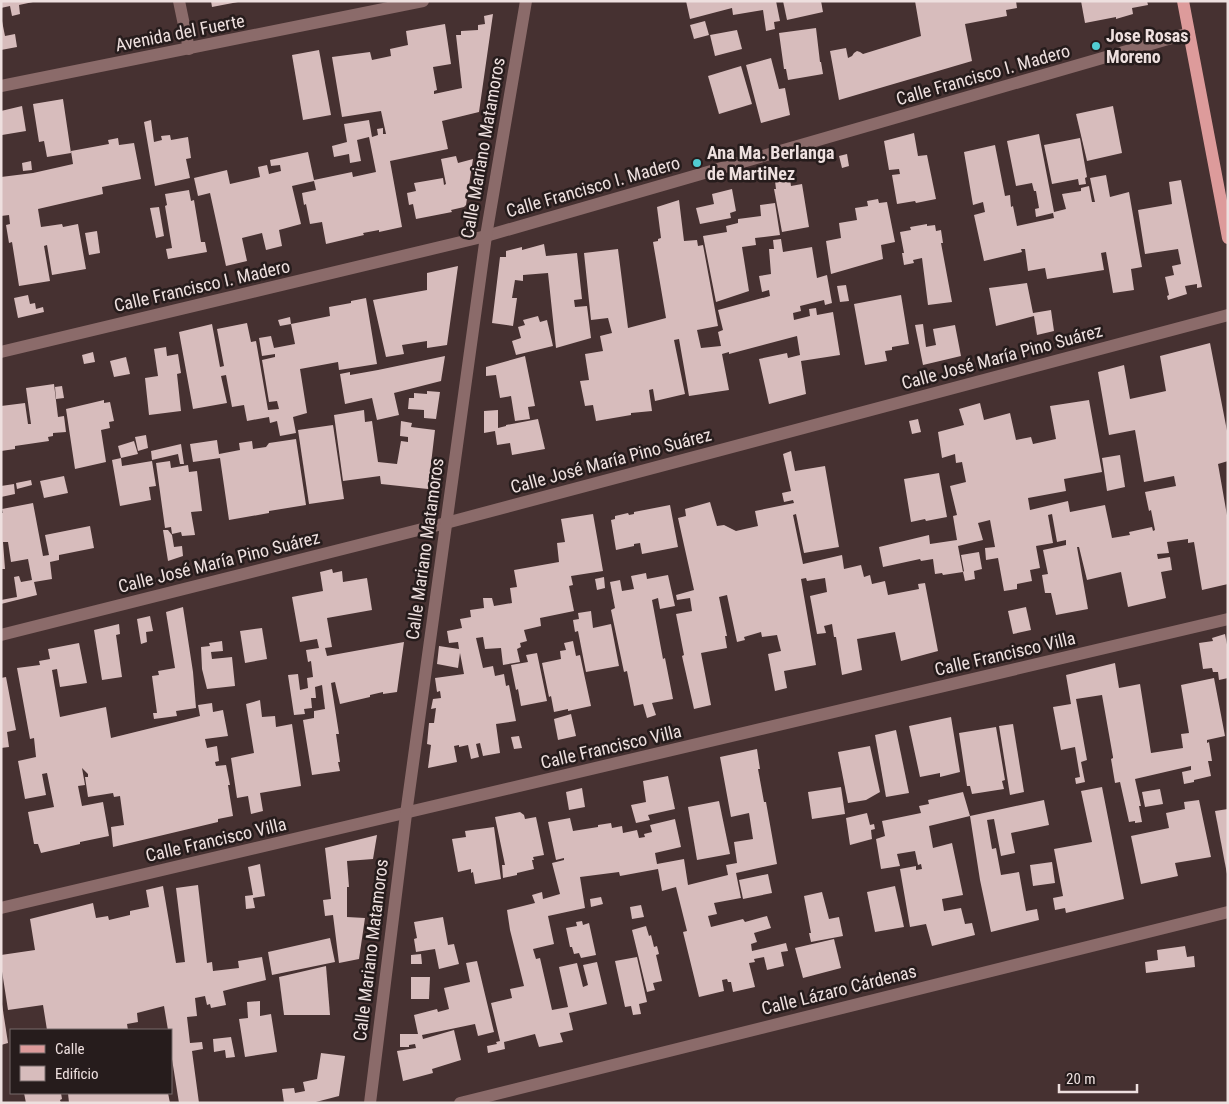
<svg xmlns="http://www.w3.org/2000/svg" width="1229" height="1104" font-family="'Roboto Condensed',sans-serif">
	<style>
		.building { fill: #d7bcbc }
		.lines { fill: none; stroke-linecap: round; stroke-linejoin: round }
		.minor { stroke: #8b6b6a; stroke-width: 12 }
		.major { stroke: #dd9b9b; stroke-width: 12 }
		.poi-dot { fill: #51ccd2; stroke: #261c1c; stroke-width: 2 }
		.labels { text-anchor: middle; stroke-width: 5; stroke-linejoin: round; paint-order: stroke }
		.street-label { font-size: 18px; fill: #eee0df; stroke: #261c1c }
		.poi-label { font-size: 18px; font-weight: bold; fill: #eee0df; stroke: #261c1c; text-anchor: start }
	</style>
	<rect width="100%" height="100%" fill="#463131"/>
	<g class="building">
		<polygon points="1,1 33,1 33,2 19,5 20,14 12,16 10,6 1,8"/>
		<polygon points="211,1 238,1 238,2 212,7"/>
		<polygon points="686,1 776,1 780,21 774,22 775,29 766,31 763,10 733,15 732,8 690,19"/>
		<polygon points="783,1 821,1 823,12 787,20"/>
		<polygon points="915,1 1016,1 1017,8 1006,10 1007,16 965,24 972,61 839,100 830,51 846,48 848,58 852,56 854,53 857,51 860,52 863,54 921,36"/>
		<polygon points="1081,1 1147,1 1148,5 1132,8 1133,14 1116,19 1116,17 1085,23"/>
		<polygon points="493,14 479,112 442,121 448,149 390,161 402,227 379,232 379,230 363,233 364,235 326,244 322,222 310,224 306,204 304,205 302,193 316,190 314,181 292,186 301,224 279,230 282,246 266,250 262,233 242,238 247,261 226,266 210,193 198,196 194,178 227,170 230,184 260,177 258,167 267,165 269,174 281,171 280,165 271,166 270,160 308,152 314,180 352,172 353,177 376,172 369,137 357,140 361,161 350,163 349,154 334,157 332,146 347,142 344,124 369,120 372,137 378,135 377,129 383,128 383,134 386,134 381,111 342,117 332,57 370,52 372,60 391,56 390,49 408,45 406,31 445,24 451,64 433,67 437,90 434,91 434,94 462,88 456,35 461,35 461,31 478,30 478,25 485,24 484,16"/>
		<polygon points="1,21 2,21 5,36 15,34 17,47 1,50"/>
		<polygon points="705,21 709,35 694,39 690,25"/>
		<polygon points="816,28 820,62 821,62 823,74 788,80 786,69 784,69 779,33"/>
		<polygon points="737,30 742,49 715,56 710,35"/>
		<polygon points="319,50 331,115 303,120 292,55"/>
		<polygon points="771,58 779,89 785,88 790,115 761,123 746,65"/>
		<polygon points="741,66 752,104 719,114 708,76"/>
		<polygon points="63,99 71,153 47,157 44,141 39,142 33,104"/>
		<polygon points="22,106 26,131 2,135 1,111"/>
		<polygon points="1113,106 1122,153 1087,161 1076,114"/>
		<polygon points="151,120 154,142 162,140 161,136 170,135 171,140 188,137 191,158 186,159 190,178 155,186 144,122"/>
		<polygon points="914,133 918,156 927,155 936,199 916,203 915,201 897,204 892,175 900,174 899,169 889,170 884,141"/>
		<polygon points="1039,134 1054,212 1066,209 1062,194 1081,191 1081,188 1089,186 1092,202 1095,202 1090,178 1106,175 1110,197 1129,192 1142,267 1131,269 1134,290 1113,293 1106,252 1101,253 1104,270 1047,279 1045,268 1028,271 1025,249 1021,249 1022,252 984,261 974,215 985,212 983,202 973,205 964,152 995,145 1005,196 1010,195 1011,207 1013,206 1017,226 1054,218 1053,213 1036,217 1035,209 1039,208 1036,191 1034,191 1032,183 1016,186 1007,141"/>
		<polygon points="118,138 119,145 134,143 141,179 102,187 103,194 38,209 41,227 62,224 63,227 78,224 86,269 52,275 47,245 44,246 50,281 19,286 12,242 9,243 6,225 10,224 9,215 1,216 1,177 33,173 73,164 71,151 109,144 108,140"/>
		<polygon points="1080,138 1087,177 1085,178 1086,184 1079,185 1078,179 1052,184 1044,145"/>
		<polygon points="847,154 849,166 842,168 839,156"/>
		<polygon points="456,156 458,163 473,159 466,205 464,207 451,210 452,212 416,219 413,204 409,205 407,193 416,191 414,183 443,178 444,185 446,184 441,159"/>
		<polygon points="31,161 32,170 23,171 22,163"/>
		<polygon points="790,179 791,186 802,184 809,227 782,232 774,189 776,189 775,181"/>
		<polygon points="1181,180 1202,287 1197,288 1197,284 1185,286 1187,294 1168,300 1167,296 1169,295 1165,277 1174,275 1172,266 1181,264 1178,249 1145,254 1138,210 1172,204 1169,182"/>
		<polygon points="732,189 736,211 730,213 731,218 700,224 696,208 714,204 712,194"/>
		<polygon points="189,190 191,201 194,200 201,242 205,242 207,252 168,259 166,249 172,248 165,206 167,205 165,194"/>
		<polygon points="878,199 879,203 887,202 895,242 881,245 883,259 831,274 826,241 841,238 839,223 857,220 855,208 868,206 867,201"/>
		<polygon points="679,200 684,241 697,240 698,246 703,245 718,326 697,330 701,348 721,346 718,332 723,330 718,310 770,296 769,290 762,292 759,276 771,274 769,249 774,249 773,240 781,239 783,252 812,247 817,278 827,275 832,303 825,305 824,300 800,306 801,311 793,313 794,320 810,316 809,309 816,308 817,315 833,312 840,355 801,361 806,394 769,404 759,359 787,353 788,358 800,355 797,336 729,354 729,352 722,354 729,390 689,396 679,339 674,340 685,394 655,401 653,389 649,390 652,411 631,413 631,415 596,421 593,405 585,406 580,381 589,380 585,354 603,351 600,336 612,333 608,318 591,320 584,253 618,249 628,328 666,318 653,242 658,241 658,239 661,238 657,207"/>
		<polygon points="775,203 780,235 755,238 756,245 742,247 749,291 716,302 703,236 727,232 726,226 738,223 738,219 761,216 760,205"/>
		<polygon points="159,207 164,236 156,238 150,208"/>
		<polygon points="927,224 927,226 935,225 936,231 941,230 943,243 941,243 952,302 928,305 922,258 913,260 914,263 904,265 902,253 904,253 900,232 911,230 910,227"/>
		<polygon points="97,231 100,253 89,255 85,233"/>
		<polygon points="544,244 546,256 577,253 582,299 574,300 575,307 587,306 591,338 556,348 548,273 523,275 523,281 515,280 512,298 517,298 513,326 492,323 500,257 506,257 506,251 522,247 522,250"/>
		<polygon points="458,266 447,345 427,348 427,341 402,345 404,354 386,357 373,300 427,290 427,273"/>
		<polygon points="1027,283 1033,313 1051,310 1054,331 1037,335 1034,316 996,326 989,288"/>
		<polygon points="846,285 849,301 840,302 837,286"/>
		<polygon points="28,295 30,304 35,303 36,309 43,307 44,312 18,318 14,298"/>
		<polygon points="901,295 909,344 892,347 892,350 885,351 887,361 865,365 854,304"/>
		<polygon points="366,298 377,364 339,370 338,362 300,369 307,413 293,417 296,433 280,436 277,421 270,423 269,417 247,421 244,405 232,407 226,375 221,376 227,403 193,409 179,332 212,324 220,367 224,366 217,329 247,323 251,342 256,341 268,410 279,409 277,401 269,402 262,360 275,357 275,354 262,356 259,338 271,336 274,348 295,344 291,324 330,316 329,307 351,303 351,301"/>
		<polygon points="538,316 540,322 547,320 553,346 516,355 512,341 521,338 518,327 525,325 523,320"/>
		<polygon points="290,317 291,324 280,326 278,320"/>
		<polygon points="923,324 926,347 936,345 933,329 955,325 961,356 923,365 915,325"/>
		<polygon points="1210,343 1228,436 1228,461 1218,464 1228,521 1228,584 1202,590 1194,542 1188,543 1188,539 1167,542 1169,553 1157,554 1158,559 1170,557 1172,570 1161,572 1166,598 1128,607 1121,572 1087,580 1079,547 1077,547 1088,609 1056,615 1051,593 1045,593 1042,575 1048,574 1043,550 1066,545 1066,540 1057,542 1052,514 1048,515 1053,543 1036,546 1040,568 1030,570 1032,581 1017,584 1017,589 1004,591 998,558 986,560 985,548 995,547 990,520 978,523 983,540 958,546 963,572 964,571 961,555 979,552 982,569 974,571 975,579 965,581 963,572 943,575 942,573 935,574 933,559 921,561 920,559 883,567 879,547 929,535 930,544 957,540 953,516 957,515 950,486 966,482 962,462 956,463 955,454 942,458 938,432 964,425 959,409 980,403 984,420 1010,413 1016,440 1031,437 1033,444 1056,439 1050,406 1089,400 1102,472 1064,479 1066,491 1028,498 1030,510 1068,501 1070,512 1105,505 1112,538 1130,535 1129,532 1152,527 1153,531 1155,530 1151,510 1149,511 1145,492 1176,486 1174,476 1144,482 1135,430 1109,435 1098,372 1124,365 1130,399 1166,391 1160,356"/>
		<polygon points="166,347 167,356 178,354 181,373 177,374 181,411 149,415 145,378 158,376 154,349"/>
		<polygon points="93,352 95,362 84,364 82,355"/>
		<polygon points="445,356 441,381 394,393 399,415 377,420 372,398 345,404 340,374 350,372 350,375 378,370"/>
		<polygon points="525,356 535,406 528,407 530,419 515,421 511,396 500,398 496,375 486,376 486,367"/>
		<polygon points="126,357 130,374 114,377 110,361"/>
		<polygon points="54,384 58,417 64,416 66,432 53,433 53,436 48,437 49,441 15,446 15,449 1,451 1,406 25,403 28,424 31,424 26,388"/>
		<polygon points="62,386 64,398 56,399 55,387"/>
		<polygon points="427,391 440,392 436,419 424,418 424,410 408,409 409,398 414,398 414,393 427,394"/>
		<polygon points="104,400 104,403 110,402 114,421 109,422 110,428 101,430 106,462 75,469 66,409"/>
		<polygon points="364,410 365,422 372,421 378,462 397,464 401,441 408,442 408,437 400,436 401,421 412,423 411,427 435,430 428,489 381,484 380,476 343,481 334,415"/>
		<polygon points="498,410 498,428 506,426 506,425 538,419 545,449 512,455 510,443 497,445 495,431 484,433 484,411"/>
		<polygon points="918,419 921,432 912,434 909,421"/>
		<polygon points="333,425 344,499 309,504 298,430"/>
		<polygon points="146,435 148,448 138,451 135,437"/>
		<polygon points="296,439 306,505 269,511 269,513 229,520 220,458 193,462 190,444 217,440 219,454 240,450 239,443 252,441 253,449 266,447 269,443"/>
		<polygon points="134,441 138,454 121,458 118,446"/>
		<polygon points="181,444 184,464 180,464 178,454 152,460 151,451"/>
		<polygon points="791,451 795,471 825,466 839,547 804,553 796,514 793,515 803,564 842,555 844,569 861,565 864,577 870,575 872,584 885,581 888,595 919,589 918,584 925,583 938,651 901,661 895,632 857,639 862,670 842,675 836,637 834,637 832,624 824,626 826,633 817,634 810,596 827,592 825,578 807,581 806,578 801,579 816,665 784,671 787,688 775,691 768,654 781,651 777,635 762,637 761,632 744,637 745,640 737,642 727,595 719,597 727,636 725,636 727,648 701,653 711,705 694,709 682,656 684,655 676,614 692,611 690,598 677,600 676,595 694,590 678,518 686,516 685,509 710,502 717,526 724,525 736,531 758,526 755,511 794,503 793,500 784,502 782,493 791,491 783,454"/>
		<polygon points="1120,455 1125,487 1107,491 1102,458"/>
		<polygon points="121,458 122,466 152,461 156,486 149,487 151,500 120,506 112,460"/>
		<polygon points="170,461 171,468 188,465 189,472 197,471 202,511 191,512 195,535 182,536 181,532 172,534 171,527 165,528 156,463"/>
		<polygon points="939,473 947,517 926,521 925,519 911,522 904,479"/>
		<polygon points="64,476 68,493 44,498 40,481"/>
		<polygon points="31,480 32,485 17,489 16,483"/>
		<polygon points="14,484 15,494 1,497 1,486"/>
		<polygon points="33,503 43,556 49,555 45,535 90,526 94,548 59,555 59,560 50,562 52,579 34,582 37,595 1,604 1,600 17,597 14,577 19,576 21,582 32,580 28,559 11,562 8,542 3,542 5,569 1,569 1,513 3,513 2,509"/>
		<polygon points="670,505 678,547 642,554 640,543 634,544 634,546 616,550 611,520 615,519 615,516 628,513 629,515 634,514 634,512"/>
		<polygon points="593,514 603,571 571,576 573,585 569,586 574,611 540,618 541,626 524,630 527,641 520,643 521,647 517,649 520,662 503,665 501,648 485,649 483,637 476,638 483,668 493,666 495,676 504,674 506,686 509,685 516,721 496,724 500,753 483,756 480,743 476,744 479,757 471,759 468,745 459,747 459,745 454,746 457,762 428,768 431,745 427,744 429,723 434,723 436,708 431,709 433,699 441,698 440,691 437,692 435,678 464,674 460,653 458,668 437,664 439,646 459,649 458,642 449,643 447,631 462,628 460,619 471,617 470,610 484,608 483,598 492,598 494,606 512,603 510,588 517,587 514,570 559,562 557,543 565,542 561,519"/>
		<polygon points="163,530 168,530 172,535 174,547 182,546 183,556 168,561"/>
		<polygon points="332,569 333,573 342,571 343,582 367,578 372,610 327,618 332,647 325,648 327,656 404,642 397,692 383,694 383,692 370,695 370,697 340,704 335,682 331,683 339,734 336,734 340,762 338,762 340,771 312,775 303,720 314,718 314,711 325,709 322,685 315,687 316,698 311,698 312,708 304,709 305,714 294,715 288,675 298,674 300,690 308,688 307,678 313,677 311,661 308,662 306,650 319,648 317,639 300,642 292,597 323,591 320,572"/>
		<polygon points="646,573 647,579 668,575 675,606 660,609 658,598 652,600 663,659 665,658 673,699 652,703 656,715 647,718 643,704 634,706 627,671 624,672 611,610 615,608 610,582 620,580 622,591 634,589 631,576"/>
		<polygon points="604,577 605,588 597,590 595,579"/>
		<polygon points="183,607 193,672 196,708 176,711 177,716 154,719 153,713 157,713 152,676 159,675 158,671 175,668 166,612"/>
		<polygon points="1026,607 1031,630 1013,634 1008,611"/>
		<polygon points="591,611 593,628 611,624 619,666 586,672 578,631 575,632 573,620 579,619 578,613"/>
		<polygon points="150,616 153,631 146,632 147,642 141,644 137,619"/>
		<polygon points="119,624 120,634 116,635 122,677 102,680 94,630"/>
		<polygon points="262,628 267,659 245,663 240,631"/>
		<polygon points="1225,634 1228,650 1228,678 1219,680 1218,672 1213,672 1212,668 1203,669 1199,643 1213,641 1212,638"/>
		<polygon points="222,641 223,651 211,652 212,659 232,657 235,686 207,689 202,669 201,647 210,646 209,643"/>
		<polygon points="573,641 576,656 580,655 591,706 568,711 568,709 554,712 551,696 549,697 542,663 561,659 560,651 566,650 564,643"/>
		<polygon points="79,643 87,683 60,687 57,669 52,670 60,717 106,707 111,738 200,716 198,705 212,703 213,712 223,710 228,736 205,739 207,748 217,746 219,761 215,762 216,766 226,765 230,785 228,785 233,816 218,819 218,822 113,847 111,827 124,825 120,796 114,797 113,793 88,797 85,777 88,777 88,774 82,768 85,785 78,786 82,806 103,802 109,836 80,842 80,844 41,853 38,844 34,844 28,812 54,807 47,773 42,774 46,795 25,799 18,761 36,757 34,738 30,739 17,668 40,665 39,661 50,659 48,649"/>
		<polygon points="537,653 547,701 521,706 518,689 516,690 511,665 528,662 526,655"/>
		<polygon points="1115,663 1119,688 1140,684 1151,753 1183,748 1181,734 1189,733 1181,685 1214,678 1225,736 1207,740 1207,743 1209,742 1212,761 1208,761 1211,776 1194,780 1194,782 1184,784 1182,772 1191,770 1191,766 1135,779 1141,806 1139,806 1142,822 1135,823 1135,821 1129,822 1120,782 1115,783 1111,759 1113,758 1113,757 1102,695 1076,699 1087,760 1081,762 1085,782 1076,784 1075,778 1080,777 1075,747 1061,750 1053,707 1071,704 1066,675"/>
		<polygon points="6,677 16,730 7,732 9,747 1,748 1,678"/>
		<polygon points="260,700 262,717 275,716 276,727 292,724 301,786 260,793 263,811 251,814 248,796 237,798 231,758 254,753 246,704"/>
		<polygon points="571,714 576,736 558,740 554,719"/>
		<polygon points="951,717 960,772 940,777 940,773 920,777 909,726"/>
		<polygon points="1013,724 1024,792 1010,795 999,726"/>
		<polygon points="996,727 1005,780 1002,781 1004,789 972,794 970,786 967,786 959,733"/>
		<polygon points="896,730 909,793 886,797 875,735"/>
		<polygon points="519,736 522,748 514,749 511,737"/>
		<polygon points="870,746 880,792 866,800 848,803 838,752"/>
		<polygon points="757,749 760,769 758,769 764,802 766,802 777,864 736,873 741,898 714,903 717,914 708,916 711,927 743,919 745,922 767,916 771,928 754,933 757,942 751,944 752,951 786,943 788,951 781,952 784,966 767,970 764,957 754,959 755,962 749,963 755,987 733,992 731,982 728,982 727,979 722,980 724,991 699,997 683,932 687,931 676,887 662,891 658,869 620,876 619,872 580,877 585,908 548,916 554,944 533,949 536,959 540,958 552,1010 568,1007 559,967 577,963 583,987 588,985 583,965 597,962 607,1004 569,1013 573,1030 560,1033 563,1042 539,1047 535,1034 504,1042 505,1049 488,1053 487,1046 497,1044 496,1042 500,1041 491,1003 512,998 510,989 524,986 510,930 507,910 535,903 532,895 542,892 543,899 560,894 552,863 564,860 564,858 556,860 548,822 570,818 573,831 598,827 598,825 611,823 612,828 622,826 623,833 637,830 639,838 645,837 644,834 652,832 650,825 675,819 681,847 655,853 657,864 684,859 688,885 728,875 726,865 737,863 734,842 753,839 749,813 731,817 720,757"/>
		<polygon points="668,776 675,809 648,815 650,820 636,823 631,805 646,802 643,781"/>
		<polygon points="841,787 845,814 812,819 808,792"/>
		<polygon points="1102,787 1124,899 1066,913 1065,908 1055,910 1053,898 1063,896 1054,849 1092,842 1081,791"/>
		<polygon points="582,788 585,807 569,810 566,792"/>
		<polygon points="1160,789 1163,804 1145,807 1142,792"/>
		<polygon points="963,792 970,816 929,826 933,848 952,843 963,895 942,899 944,911 961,908 965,924 972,923 975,935 932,946 926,924 910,927 902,881 900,869 916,866 916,870 922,869 921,864 918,865 915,851 897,854 900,866 881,869 876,839 885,836 882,821 921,813 919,806 929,804 928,800"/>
		<polygon points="1044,800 1049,825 1011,833 1015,853 1001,856 994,819 987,820 992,849 996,848 1001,875 1019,872 1026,911 1037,909 1039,920 991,932 980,880 970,816"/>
		<polygon points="1199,800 1211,857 1175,863 1178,876 1141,884 1131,836 1169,828 1166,813 1185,809 1184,802"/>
		<polygon points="719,801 730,854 697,860 688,807"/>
		<polygon points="1228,809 1228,874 1227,874 1215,811"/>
		<polygon points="520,812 524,815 525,819 536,817 544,855 533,857 534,860 532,860 534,869 517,873 517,875 503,878 502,865 505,865 495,817"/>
		<polygon points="867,813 870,825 874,824 875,829 871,830 872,839 850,845 846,818"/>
		<polygon points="494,827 501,879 475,884 473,872 471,873 471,869 458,872 452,839 466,837 465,831"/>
		<polygon points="377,835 373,859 347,861 349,887 347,887 347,917 365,918 359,959 339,963 333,915 325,916 323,900 331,899 325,848"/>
		<polygon points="1052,862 1055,883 1033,886 1030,865"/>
		<polygon points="260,864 265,896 253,898 255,908 246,909 245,896 253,895 248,867"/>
		<polygon points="768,874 772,893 743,899 739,880"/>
		<polygon points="198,885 207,963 212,962 213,971 239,968 238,961 262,957 266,980 223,991 226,1005 211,1008 210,1004 207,1005 205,996 195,998 197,1016 187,1017 190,1043 202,1042 203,1049 192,1051 199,1103 179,1103 171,1053 171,1030 168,1030 164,1006 137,1013 138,1022 127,1024 128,1030 47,1030 43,1005 8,1010 1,965 1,955 35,950 30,919 93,903 96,918 108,916 109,920 130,915 130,911 149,907 146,890 163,886 176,963 185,962 176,888"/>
		<polygon points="895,886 904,927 875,932 867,892"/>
		<polygon points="822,892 829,919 839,917 843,936 811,942 809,933 811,933 804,896"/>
		<polygon points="601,897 603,904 591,907 590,899"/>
		<polygon points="641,905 644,917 632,919 630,907"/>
		<polygon points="443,917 448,945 454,944 459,964 439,969 435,949 416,952 414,939 417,938 414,922"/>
		<polygon points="582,921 583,925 589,923 596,955 581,958 579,953 574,954 572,947 570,947 566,928 577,926 576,922"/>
		<polygon points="646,926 649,936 651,935 654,947 657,946 659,954 656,955 662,981 653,983 655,990 647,992 632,930"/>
		<polygon points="330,938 335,962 272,975 268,952"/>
		<polygon points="834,939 841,968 803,978 795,948"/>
		<polygon points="1185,946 1187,957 1194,956 1195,967 1146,973 1145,962 1158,960 1157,950"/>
		<polygon points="421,954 422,964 411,964 411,955"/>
		<polygon points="637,957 647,1002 639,1004 641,1014 633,1015 631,1006 625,1007 615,961"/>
		<polygon points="477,961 494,1032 478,1036 475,1024 422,1035 423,1039 454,1030 461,1060 432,1069 433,1073 403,1081 397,1051 416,1048 415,1044 409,1045 409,1047 400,1047 400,1034 418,1034 414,1015 437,1009 438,1012 449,1009 444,988 470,982 466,963"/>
		<polygon points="326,966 330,1015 284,1015 279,977"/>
		<polygon points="411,977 430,977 429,999 411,999"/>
		<polygon points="260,1001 260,1016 271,1014 277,1052 245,1057 239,1019 248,1018 247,1002"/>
		<polygon points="1,1004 2,1004 8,1043 1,1045"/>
		<polygon points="231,1037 235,1057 226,1058 225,1050 214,1052 213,1039"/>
		<polygon points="321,1053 345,1056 339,1096 312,1103 284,1103 282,1089 294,1088 295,1093 305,1091 303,1082 317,1079"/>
		<polygon points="24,1093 61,1093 62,1099 60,1100 61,1103 26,1103"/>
		<polygon points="68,1093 168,1093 170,1103 69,1103"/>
	</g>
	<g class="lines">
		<g class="minor">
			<polyline points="179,1 189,49"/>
			<polyline points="1,86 423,1"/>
			<polyline points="1,352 486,236 1189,33"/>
			<polyline points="1,635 446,523 1228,315"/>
			<polyline points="1,908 1228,619"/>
			<polyline points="370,1103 406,814 486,236 526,1"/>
			<polyline points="460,1103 1228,912"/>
		</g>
		<polyline class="major" points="1183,1 1228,238"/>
	</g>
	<g class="poi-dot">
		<circle cx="1096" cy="46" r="5"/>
		<circle cx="697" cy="163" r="5"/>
	</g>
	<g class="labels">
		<g class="street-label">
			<text transform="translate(180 33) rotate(-11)" y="6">Avenida del Fuerte</text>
			<text transform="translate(983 75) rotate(-16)" y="6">Calle Francisco I. Madero</text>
			<text transform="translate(483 148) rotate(-80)" y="6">Calle Mariano Matamoros</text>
			<text transform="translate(593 187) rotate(-16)" y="6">Calle Francisco I. Madero</text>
			<text transform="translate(202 286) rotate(-13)" y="6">Calle Francisco I. Madero</text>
			<text transform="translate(1002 357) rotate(-15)" y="6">Calle José María Pino Suárez</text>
			<text transform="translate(611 461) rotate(-15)" y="6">Calle José María Pino Suárez</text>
			<text transform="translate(425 549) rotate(-82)" y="6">Calle Mariano Matamoros</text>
			<text transform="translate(219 562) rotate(-14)" y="6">Calle José María Pino Suárez</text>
			<text transform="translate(1005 654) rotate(-13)" y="6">Calle Francisco Villa</text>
			<text transform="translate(611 747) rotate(-13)" y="6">Calle Francisco Villa</text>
			<text transform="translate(216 840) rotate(-13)" y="6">Calle Francisco Villa</text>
			<text transform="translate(371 950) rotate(-83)" y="6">Calle Mariano Matamoros</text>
			<text transform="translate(839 990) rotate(-14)" y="6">Calle Lázaro Cárdenas</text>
		</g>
		<g class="poi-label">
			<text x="1106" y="42">Jose Rosas<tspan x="1106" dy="21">Moreno</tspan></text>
			<text x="707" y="159">Ana Ma. Berlanga<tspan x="707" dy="21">de MartiNez</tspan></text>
		</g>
	</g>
	<rect width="1229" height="1104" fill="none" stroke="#eee0df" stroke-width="5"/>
	<rect x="10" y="1029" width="162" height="65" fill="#261c1c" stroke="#766a6a"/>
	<rect x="20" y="1045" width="25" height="8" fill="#dd9b9b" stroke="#766a6a"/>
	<text x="55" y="1054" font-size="15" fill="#eee0df">Calle</text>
	<rect x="20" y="1066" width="25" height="15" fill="#d7bcbc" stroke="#766a6a"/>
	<text x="55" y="1079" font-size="15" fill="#eee0df">Edificio</text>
	<path d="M1059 1084v8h78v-8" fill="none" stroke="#eee0df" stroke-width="2.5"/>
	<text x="1066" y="1084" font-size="15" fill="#eee0df" stroke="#261c1c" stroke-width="4" paint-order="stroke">20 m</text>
</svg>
